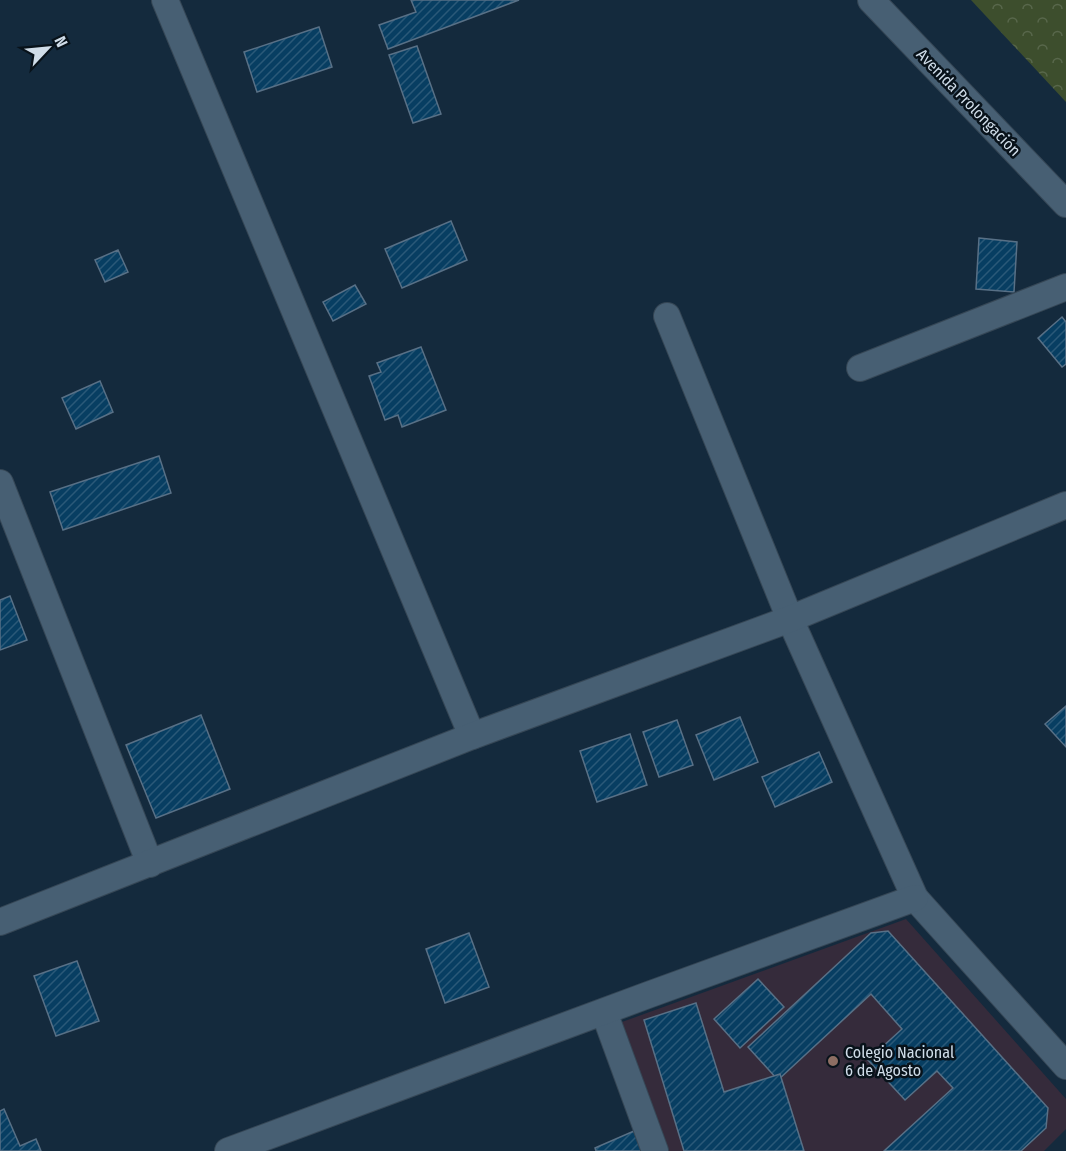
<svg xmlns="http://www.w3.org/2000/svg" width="1066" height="1151" font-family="'Fira Sans Condensed',sans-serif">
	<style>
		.education { fill: #352b3b }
		.forest { fill: url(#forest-crowns) }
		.building { fill: url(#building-hatch); stroke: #587086; stroke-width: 1.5 }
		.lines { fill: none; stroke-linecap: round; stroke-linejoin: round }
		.minor-casing { stroke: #364756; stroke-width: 28 }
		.minor { stroke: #475f73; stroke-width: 26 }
		.education-dot { fill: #8d6e63; stroke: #08121a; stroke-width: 2 }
		.labels { text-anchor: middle; stroke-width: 5; stroke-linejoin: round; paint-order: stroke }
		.street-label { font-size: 16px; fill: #d0dde9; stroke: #08121a }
		.poi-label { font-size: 16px; fill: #d0dde9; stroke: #08121a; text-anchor: start }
	</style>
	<defs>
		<pattern id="forest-crowns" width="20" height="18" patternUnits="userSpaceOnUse" patternTransform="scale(1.5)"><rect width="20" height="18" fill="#3d4e2d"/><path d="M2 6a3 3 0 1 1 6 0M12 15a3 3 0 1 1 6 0" fill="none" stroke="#58674b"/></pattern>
		<pattern id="building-hatch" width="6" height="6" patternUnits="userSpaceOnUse" patternTransform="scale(1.5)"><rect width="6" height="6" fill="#073e62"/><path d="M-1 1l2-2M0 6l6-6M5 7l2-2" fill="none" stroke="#2a5978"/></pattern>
	</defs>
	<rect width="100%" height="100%" fill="#142a3d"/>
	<polygon class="education" points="906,919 1066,1099 1066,1129 1044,1151 664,1151 622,1022"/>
	<polygon class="forest" points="971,0 1066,0 1066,102"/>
	<g class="building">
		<polygon points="411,0 519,0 388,49 379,25 416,12"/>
		<polygon points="319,27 332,67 257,92 244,52"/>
		<polygon points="417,46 441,114 413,123 389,55"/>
		<polygon points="451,221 467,260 402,288 385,249"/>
		<polygon points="979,238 1017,242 1014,292 976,289"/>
		<polygon points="118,250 128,272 105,282 95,260"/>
		<polygon points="355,285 366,304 333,321 323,302"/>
		<polygon points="1062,317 1066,322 1066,364 1062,367 1038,338"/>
		<polygon points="421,347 446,410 402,427 398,415 385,420 369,376 381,372 377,363"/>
		<polygon points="100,381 113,412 76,429 62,398"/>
		<polygon points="159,456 171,493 63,530 50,492"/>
		<polygon points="10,596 27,640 0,650 0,600"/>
		<polygon points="1066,706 1066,747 1045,724"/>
		<polygon points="201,715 230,789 156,818 126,745"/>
		<polygon points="740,717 758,762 714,780 696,735"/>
		<polygon points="677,720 693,765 659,777 643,732"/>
		<polygon points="630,734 647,785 597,802 580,751"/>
		<polygon points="819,752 832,782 775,807 762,777"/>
		<polygon points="888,931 1048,1108 1046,1128 1021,1151 884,1151 953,1088 937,1071 905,1100 868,1060 902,1029 871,994 778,1080 748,1047 871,933"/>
		<polygon points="469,933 489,987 445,1003 426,949"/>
		<polygon points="77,961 99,1021 56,1036 34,976"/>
		<polygon points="758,979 784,1007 740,1048 714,1019"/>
		<polygon points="696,1003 724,1092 780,1074 804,1151 684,1151 644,1020"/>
		<polygon points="4,1109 20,1146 36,1139 41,1151 0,1151 0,1111"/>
		<polygon points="634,1131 643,1151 596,1151 595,1148"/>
	</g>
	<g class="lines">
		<defs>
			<g id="minor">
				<polyline points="165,0 472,736"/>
				<polyline points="871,0 1066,204"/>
				<polyline points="667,316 790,619 915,898 1066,1066"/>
				<polyline points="860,368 1066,287"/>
				<polyline points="0,483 150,864"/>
				<polyline points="0,922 472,736 790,619 1066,505"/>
				<polyline points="604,1012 655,1151"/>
				<polyline points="228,1151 648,995 915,898"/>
			</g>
		</defs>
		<use href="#minor" class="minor-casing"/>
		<use href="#minor" class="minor"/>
	</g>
	<circle class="education-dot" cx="833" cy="1061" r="6"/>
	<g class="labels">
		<g class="street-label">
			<text transform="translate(969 102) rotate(46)" y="6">Avenida Prolongación</text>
		</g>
		<g class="poi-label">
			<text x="845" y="1058">Colegio Nacional<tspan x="845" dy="18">6 de Agosto</tspan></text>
		</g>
	</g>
	<g transform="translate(48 48) rotate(64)" stroke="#08121a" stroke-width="4.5" paint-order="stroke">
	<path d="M0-4.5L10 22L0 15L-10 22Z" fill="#d0dde9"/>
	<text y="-9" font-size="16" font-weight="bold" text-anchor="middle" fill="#d0dde9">N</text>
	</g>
</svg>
